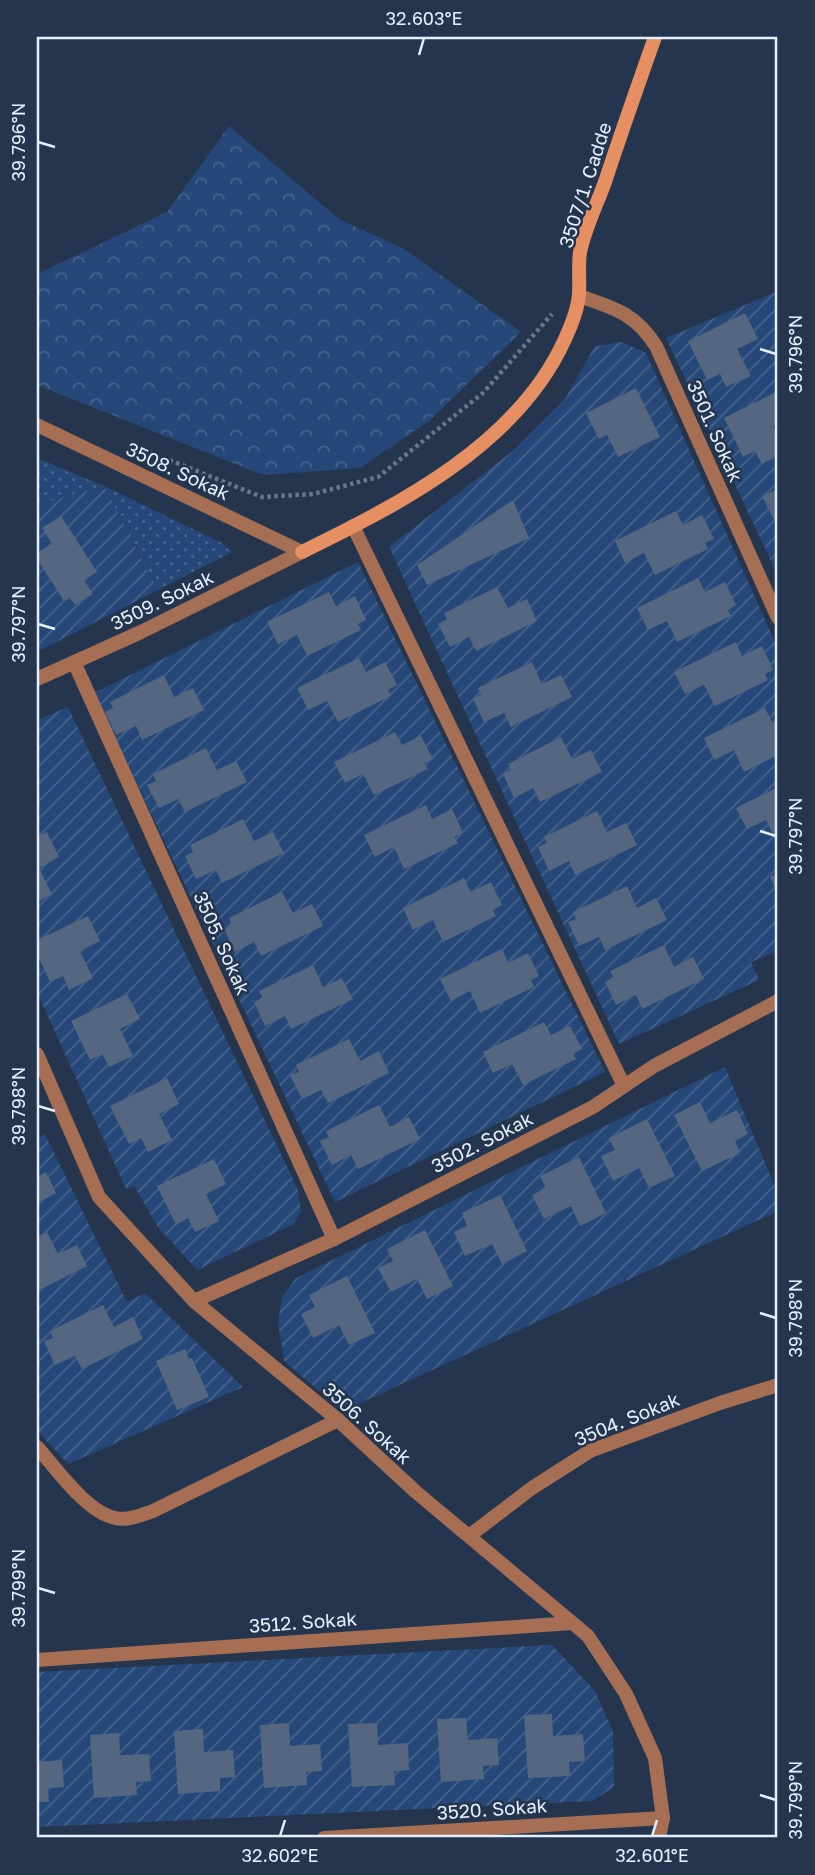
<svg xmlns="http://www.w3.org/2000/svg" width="815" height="1875" font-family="'Golos Text',sans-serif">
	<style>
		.grass { fill: url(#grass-dots) }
		.forest { fill: url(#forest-crowns) }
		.garden { fill: url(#garden-furrows) }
		.building { fill: #546680 }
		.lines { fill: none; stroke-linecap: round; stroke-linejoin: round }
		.path { stroke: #69778c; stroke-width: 4.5; stroke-dasharray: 3.5 3.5; stroke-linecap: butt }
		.street { stroke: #a66f54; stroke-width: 14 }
		.secondary { stroke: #e58f63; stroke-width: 14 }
		.ticks { fill: none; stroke: #e5f0ff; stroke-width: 2.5 }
		.labels { text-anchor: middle; stroke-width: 5; stroke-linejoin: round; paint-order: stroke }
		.street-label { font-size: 19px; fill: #e5f0ff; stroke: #25354d }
		.neatline { fill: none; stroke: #e5f0ff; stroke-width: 2.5 }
		.ticks-label { font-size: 18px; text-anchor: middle; fill: #e5f0ff }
	</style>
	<defs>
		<pattern id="grass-dots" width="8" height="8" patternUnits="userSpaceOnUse" patternTransform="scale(1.75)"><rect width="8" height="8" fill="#264878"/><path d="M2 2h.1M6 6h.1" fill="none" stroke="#45638c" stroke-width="1.8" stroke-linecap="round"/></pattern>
		<pattern id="forest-crowns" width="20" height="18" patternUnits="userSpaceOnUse" patternTransform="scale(1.75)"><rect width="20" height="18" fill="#264878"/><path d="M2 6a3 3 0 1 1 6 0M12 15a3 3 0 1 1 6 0" fill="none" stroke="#45638c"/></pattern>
		<pattern id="garden-furrows" width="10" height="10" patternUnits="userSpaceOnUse" patternTransform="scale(1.75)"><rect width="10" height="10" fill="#264878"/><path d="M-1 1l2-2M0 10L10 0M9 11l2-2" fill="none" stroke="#45638c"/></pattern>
	</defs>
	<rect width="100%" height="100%" fill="#25354d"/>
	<polygon class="grass" points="37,458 104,486 220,542 232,552 158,590 104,486 37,505"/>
	<polygon class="forest" points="229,126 339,219 404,249 521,332 429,421 360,468 263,475 37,385 37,274 167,212"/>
	<g class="garden">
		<polygon points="778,291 778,573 777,574 666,338"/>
		<polygon points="622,342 646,353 778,649 778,951 751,962 759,980 619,1044 389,547 514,450 565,399 595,346"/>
		<polygon points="104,486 158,590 37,652 37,505"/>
		<polygon points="358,562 605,1072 335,1202 94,693"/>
		<polygon points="68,707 298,1190 301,1211 294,1224 197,1270 158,1227 134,1186 126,1189 37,992 37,720"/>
		<polygon points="725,1067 778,1194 778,1211 343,1411 284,1361 278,1322 282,1297 296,1278"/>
		<polygon points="45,1134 127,1302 145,1293 243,1387 68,1464 37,1430 37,1138"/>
		<polygon points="552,1645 595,1691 613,1732 614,1787 592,1801 37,1827 37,1672"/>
	</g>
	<g class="building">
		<polygon points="745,313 758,339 737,349 751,376 726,387 720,374 707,380 688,341"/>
		<polygon points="636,388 660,437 618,457 607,435 599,439 586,413"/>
		<polygon points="778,391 778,423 773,426 778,437 778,456 762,464 755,451 743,457 724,418"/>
		<polygon points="778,489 778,528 762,496"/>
		<polygon points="513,500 529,538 427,585 417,565"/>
		<polygon points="676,511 683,525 702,515 714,539 705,543 708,549 655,575 644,553 625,563 615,541"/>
		<polygon points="61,516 97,572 84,580 93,594 75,605 70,598 64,601 37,559 37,553 52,544 42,528"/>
		<polygon points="698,578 705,592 725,582 736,605 728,610 731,616 677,642 667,621 648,630 637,608"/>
		<polygon points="497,587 508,608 527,599 537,621 476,651 469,637 450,647 438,624 447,619 444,613"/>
		<polygon points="329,592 336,606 355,596 366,620 358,624 361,630 307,656 297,635 278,644 267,622"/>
		<polygon points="736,642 742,656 762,646 773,670 765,674 768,680 715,706 704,685 685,694 674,672"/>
		<polygon points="359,658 366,672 385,662 397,685 388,690 391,696 338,722 327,701 308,710 297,688"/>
		<polygon points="532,662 542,684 561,675 572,697 511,727 504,713 484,722 473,699 481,695 478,688"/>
		<polygon points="164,675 174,697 193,688 204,710 142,740 136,726 116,735 105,712 113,708 110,702"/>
		<polygon points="765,708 772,722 778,719 778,755 744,772 734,750 714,760 704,738"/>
		<polygon points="395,732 402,745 421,736 433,759 424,763 428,769 374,795 363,774 345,783 334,762"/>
		<polygon points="561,737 572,759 591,750 602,772 540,802 533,788 514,798 503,774 511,770 508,764"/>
		<polygon points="206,748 217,770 236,761 247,782 185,812 178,799 159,808 147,785 156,781 153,774"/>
		<polygon points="778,787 778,845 766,820 747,829 736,808"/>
		<polygon points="426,805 432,819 452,809 463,833 454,837 458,843 404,869 394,847 375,857 364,835"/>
		<polygon points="597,811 607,832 626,823 637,845 575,875 569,861 549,871 538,847 547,843 544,837"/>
		<polygon points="243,819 254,841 273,832 284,853 222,883 216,870 196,879 185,856 193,852 190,845"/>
		<polygon points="47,832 59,857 39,868 52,894 37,902 37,837"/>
		<polygon points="778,873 778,894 770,877"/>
		<polygon points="464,878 471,892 491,882 502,905 493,910 496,916 443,942 433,920 413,930 403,908"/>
		<polygon points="627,886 637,908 656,898 667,920 605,950 599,937 579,946 568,922 576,919 573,912"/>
		<polygon points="282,892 293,913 312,904 323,926 261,956 254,942 235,952 224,929 232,924 229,918"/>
		<polygon points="88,916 100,941 80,951 93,978 69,990 63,976 50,982 37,954 37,940"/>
		<polygon points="664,945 674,967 693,957 704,979 642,1009 636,995 616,1005 605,982 613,977 610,971"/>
		<polygon points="502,949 508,963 528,953 539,976 531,980 534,987 480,1013 470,991 451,1001 440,979"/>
		<polygon points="313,965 323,987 342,978 353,999 291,1029 285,1016 265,1026 254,1002 263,998 259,991"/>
		<polygon points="127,994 140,1019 120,1029 133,1056 109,1067 102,1054 90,1060 71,1021"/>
		<polygon points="544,1022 551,1035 570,1026 582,1049 573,1053 576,1059 523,1085 512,1064 493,1073 483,1052"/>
		<polygon points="349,1039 360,1061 379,1051 389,1073 328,1103 321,1090 302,1099 290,1075 299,1072 296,1065"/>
		<polygon points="167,1078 179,1104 159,1114 172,1140 148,1152 141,1138 129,1144 110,1106"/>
		<polygon points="700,1102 710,1123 737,1110 748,1134 735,1141 740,1153 702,1171 674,1115"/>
		<polygon points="379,1105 390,1127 409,1117 420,1139 358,1169 351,1155 332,1165 320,1141 329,1137 326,1131"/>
		<polygon points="647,1119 675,1176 649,1188 639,1168 613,1181 601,1156 615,1150 609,1138"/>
		<polygon points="579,1157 606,1213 580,1226 571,1206 544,1219 532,1195 546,1188 540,1176"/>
		<polygon points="214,1159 226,1184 206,1194 219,1221 195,1232 188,1218 176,1225 157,1186"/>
		<polygon points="46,1172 56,1193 37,1203 37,1177"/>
		<polygon points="500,1195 527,1251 502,1264 492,1244 465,1256 454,1232 467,1226 462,1213"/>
		<polygon points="425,1230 453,1286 427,1299 417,1279 391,1292 378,1268 393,1261 387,1249"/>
		<polygon points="47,1232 58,1254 77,1245 87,1266 37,1291 37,1237"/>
		<polygon points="347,1276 375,1333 349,1345 339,1325 313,1338 301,1314 315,1307 309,1295"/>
		<polygon points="103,1305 114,1327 133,1317 143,1339 82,1369 75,1356 55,1365 44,1341 53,1338 50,1331"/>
		<polygon points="185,1349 189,1359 192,1358 209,1397 177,1410 156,1361"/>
		<polygon points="552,1714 553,1736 583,1734 585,1761 569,1762 570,1776 528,1778 524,1715"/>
		<polygon points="466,1718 468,1740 497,1738 499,1765 483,1766 484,1779 441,1782 437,1719"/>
		<polygon points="289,1723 290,1746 320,1744 322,1771 306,1772 307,1785 264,1788 260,1725"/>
		<polygon points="377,1723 378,1745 408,1743 409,1770 394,1771 395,1785 352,1787 348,1724"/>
		<polygon points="203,1729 204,1752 233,1750 235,1777 220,1778 220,1791 178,1794 174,1731"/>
		<polygon points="119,1733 120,1755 149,1754 151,1781 136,1782 137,1795 94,1798 90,1735"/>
		<polygon points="62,1760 64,1787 48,1788 49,1802 37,1802 37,1762"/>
	</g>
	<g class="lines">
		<polyline class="path" points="137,447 262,497 313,494 378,477 483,393 552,314"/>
		<g class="street">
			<path d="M579,296C614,308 635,313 656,346L778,618"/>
			<polyline points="37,425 302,552"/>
			<polyline points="353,526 624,1086"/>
			<polyline points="74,662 334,1239"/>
			<polyline points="37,679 141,632 302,552"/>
			<polyline points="37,1054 99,1197 194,1301 338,1420 416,1492 588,1636 626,1694 655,1758 663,1818 659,1838"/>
			<polyline points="194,1301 334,1239 593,1107 654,1066 778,1001"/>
			<path d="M37,1447C56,1468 86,1512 115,1518C127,1521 142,1515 153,1511L338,1420"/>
			<polyline points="469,1536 532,1488 590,1451 720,1403 778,1385"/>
			<polyline points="37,1660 572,1623"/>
			<polyline points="324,1838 663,1818"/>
		</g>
		<path class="secondary" d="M302,552C400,504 518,444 565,339C571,326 578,309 579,294C580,280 578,266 580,252C585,228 597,204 605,182C621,133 638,85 655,37"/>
	</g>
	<path class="ticks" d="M419,55L424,38M38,142L55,147M760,349L776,354M38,624L55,629M760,831L776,836M38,1106L55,1111M760,1313L776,1318M38,1588L55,1593M760,1795L776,1800M280,1836L285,1820M652,1836L657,1820"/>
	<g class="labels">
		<g class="street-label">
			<text transform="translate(585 185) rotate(-72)" y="7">3507/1. Cadde</text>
			<text transform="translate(715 431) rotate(66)" y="7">3501. Sokak</text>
			<text transform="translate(178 471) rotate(25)" y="7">3508. Sokak</text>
			<text transform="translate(162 600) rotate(-26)" y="7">3509. Sokak</text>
			<text transform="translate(222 943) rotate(66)" y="7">3505. Sokak</text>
			<text transform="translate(482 1142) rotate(-27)" y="7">3502. Sokak</text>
			<text transform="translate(627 1419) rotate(-22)" y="7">3504. Sokak</text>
			<text transform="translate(367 1423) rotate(42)" y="7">3506. Sokak</text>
			<text transform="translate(303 1622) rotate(-4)" y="7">3512. Sokak</text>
			<text transform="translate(492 1809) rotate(-4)" y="7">3520. Sokak</text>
		</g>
	</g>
	<rect width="815" height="1875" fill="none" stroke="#25354d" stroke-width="77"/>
	<rect x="38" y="38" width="738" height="1798" class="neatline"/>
	<g class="ticks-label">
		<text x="424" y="25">32.603°E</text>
		<text transform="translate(19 142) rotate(-90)" y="6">39.796°N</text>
		<text transform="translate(796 354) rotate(-90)" y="6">39.796°N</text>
		<text transform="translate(19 624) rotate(-90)" y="6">39.797°N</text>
		<text transform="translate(796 836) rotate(-90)" y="6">39.797°N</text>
		<text transform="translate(19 1106) rotate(-90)" y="6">39.798°N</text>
		<text transform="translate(796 1318) rotate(-90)" y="6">39.798°N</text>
		<text transform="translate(19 1588) rotate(-90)" y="6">39.799°N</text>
		<text transform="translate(796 1800) rotate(-90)" y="6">39.799°N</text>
		<text x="280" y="1862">32.602°E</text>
		<text x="652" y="1862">32.601°E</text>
	</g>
</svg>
